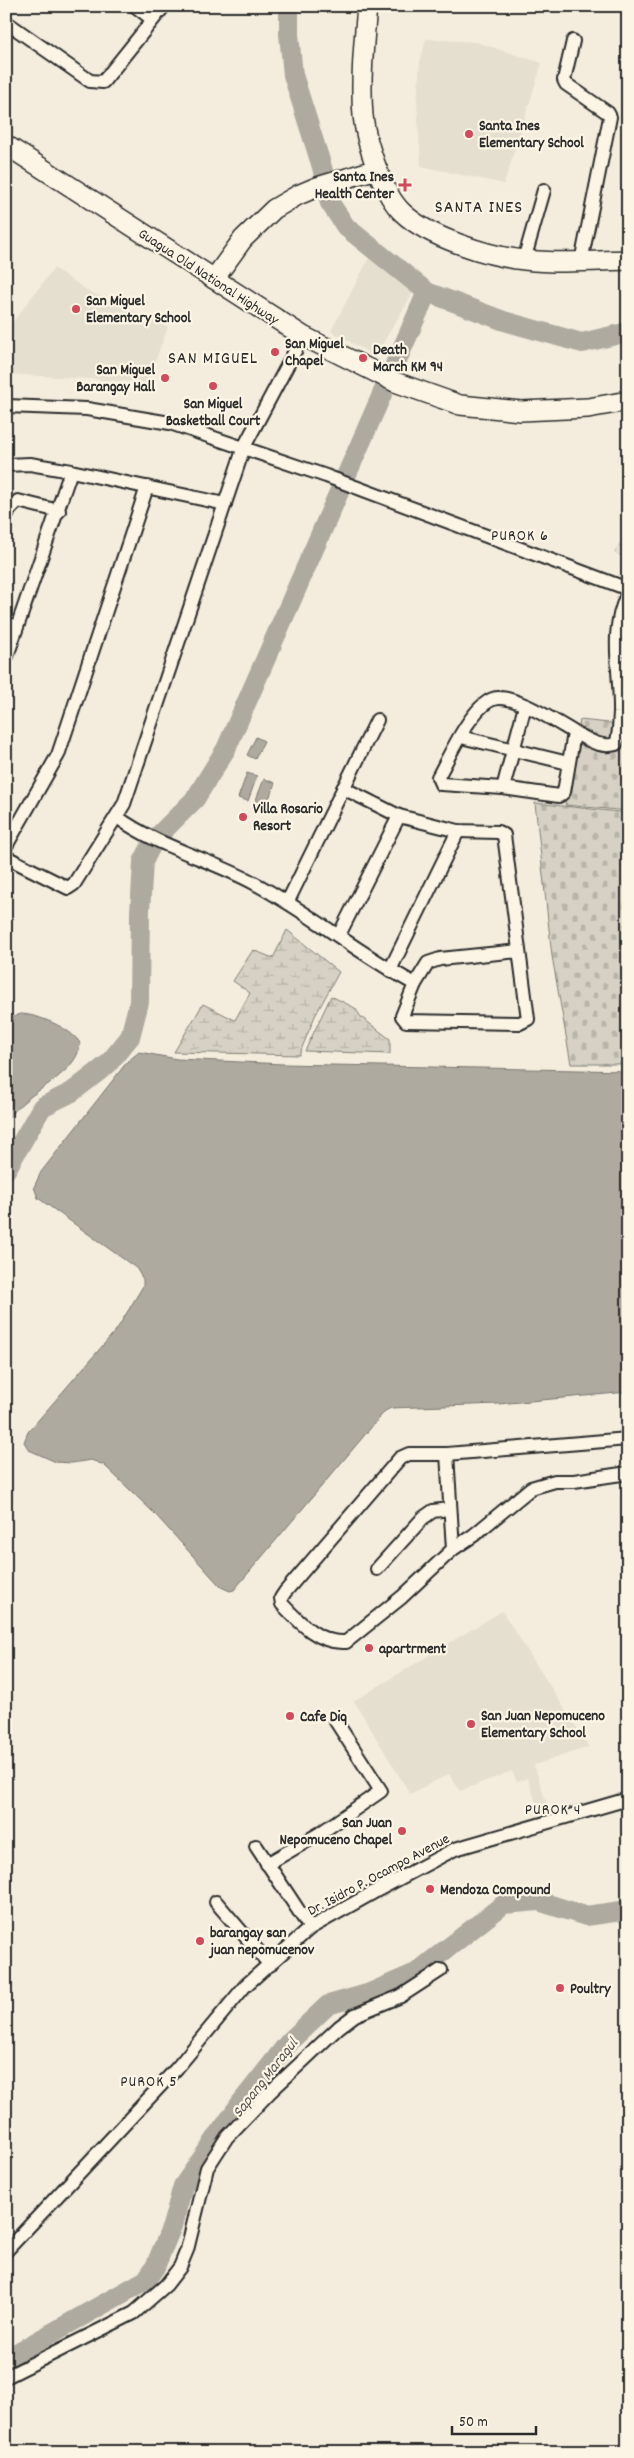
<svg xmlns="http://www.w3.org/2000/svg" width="634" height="2458" font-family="Dekko,sans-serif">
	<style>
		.built { fill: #e5dfd0 }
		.industrial { fill: url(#industrial-grid) }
		.wetland { fill: url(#wetland-marsh); stroke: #807e78 }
		.cemetery { fill: url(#cemetery-stones); stroke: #807e78 }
		.water { fill: #afaaa0; stroke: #7a7771 }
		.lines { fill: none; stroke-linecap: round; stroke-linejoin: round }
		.river { stroke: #afaaa0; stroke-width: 20 }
		.street-casing { stroke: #2b2b2b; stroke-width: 16 }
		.secondary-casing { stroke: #2b2b2b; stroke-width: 22 }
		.street { stroke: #fcf5e5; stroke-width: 12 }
		.secondary { stroke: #fcf5e5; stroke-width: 19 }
		.poi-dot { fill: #d1495b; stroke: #fcf5e5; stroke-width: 2 }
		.labels { text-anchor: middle; stroke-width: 4.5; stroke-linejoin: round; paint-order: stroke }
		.poi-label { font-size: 15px; font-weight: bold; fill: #2b2b2b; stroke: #fcf5e5; text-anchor: start }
		.street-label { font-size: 15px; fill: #2b2b2b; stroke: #fcf5e5 }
		.neighbourhood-label { font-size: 16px; letter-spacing: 1px; fill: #2b2b2b; stroke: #fcf5e5 }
		.water-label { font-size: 16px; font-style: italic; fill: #595754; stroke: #fcf5e5 }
		.quarter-label { font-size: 18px; letter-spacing: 1px; fill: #2b2b2b; stroke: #fcf5e5 }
	</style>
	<defs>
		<pattern id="industrial-grid" width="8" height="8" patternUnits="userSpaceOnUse" patternTransform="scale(1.25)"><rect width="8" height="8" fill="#e5dfd0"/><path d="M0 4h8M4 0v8" fill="none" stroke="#c5c0b3"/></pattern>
		<pattern id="wetland-marsh" width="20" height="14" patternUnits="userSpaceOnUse" patternTransform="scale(1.25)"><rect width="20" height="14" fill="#d6d1c4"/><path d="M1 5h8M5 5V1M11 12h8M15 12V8" fill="none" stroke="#b8b4a9"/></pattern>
		<pattern id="cemetery-stones" width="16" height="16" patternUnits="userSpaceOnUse" patternTransform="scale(1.25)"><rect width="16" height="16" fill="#d6d1c4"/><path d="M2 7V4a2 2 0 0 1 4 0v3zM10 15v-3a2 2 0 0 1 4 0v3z" fill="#b8b4a9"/></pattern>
	</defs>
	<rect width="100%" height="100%" fill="#f4edde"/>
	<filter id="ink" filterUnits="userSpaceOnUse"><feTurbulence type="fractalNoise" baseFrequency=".02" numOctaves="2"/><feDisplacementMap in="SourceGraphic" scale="10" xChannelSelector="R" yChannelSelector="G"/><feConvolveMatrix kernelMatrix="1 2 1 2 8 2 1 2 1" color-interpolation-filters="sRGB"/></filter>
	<g filter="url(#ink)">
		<g class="built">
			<polygon points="426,39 476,42 542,63 504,184 421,166 417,102 420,62"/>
			<polygon points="371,254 416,288 375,356 331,331"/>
			<polygon points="54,268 88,291 168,327 146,385 142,382 6,374 6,331"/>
			<polygon points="502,1611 589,1747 534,1765 549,1811 540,1812 527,1778 517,1782 512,1771 460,1791 449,1774 410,1794 354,1701"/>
		</g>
		<polygon class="industrial" points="628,527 628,559 614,553"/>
		<g class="wetland">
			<polygon points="287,930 339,972 315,1016 299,1055 174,1052 203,1004 235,1020 250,993 233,981 253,950 273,958"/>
			<polygon points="331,996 355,1008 361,1017 390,1039 390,1054 305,1051"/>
		</g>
		<g class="cemetery">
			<polygon points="580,720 628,725 628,811 565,805"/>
			<polygon points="535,803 628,813 628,1064 571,1064 552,956"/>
		</g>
		<g class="water">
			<polygon points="256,737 264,741 255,759 247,755"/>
			<polygon points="247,773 257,776 248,801 238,798"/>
			<polygon points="264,779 275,783 265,809 254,805"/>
			<path d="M20,1014C37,1014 71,1028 80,1043C79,1069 44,1085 25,1101C18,1106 13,1114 6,1120V1025L15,1016Z"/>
			<polygon points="139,1052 177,1059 283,1064 628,1071 628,1392 498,1404 391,1408 385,1411 234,1590 230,1591 221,1587 154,1513 104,1465 91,1460 72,1463 56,1462 29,1450 24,1442 28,1432 117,1329 143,1286 143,1279 136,1268 38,1198 34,1187 41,1172 127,1062"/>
		</g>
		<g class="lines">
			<g class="river">
				<polyline points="289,6 289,34 293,75 322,167 330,203 346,227 427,292 504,321 582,343 628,332"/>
				<polyline points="6,1170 42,1107 72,1092 108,1064 130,1037 139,1002 140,912 143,862 154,840 195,799 226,749 427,292"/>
				<polyline points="6,2359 146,2280 155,2267 172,2226 183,2186 240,2104 289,2042 328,2005 370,1993 416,1973 504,1904 538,1901 586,1916 628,1910"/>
			</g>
			<defs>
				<g id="street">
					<polyline points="135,6 152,19"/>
					<polyline points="6,22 90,81 103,82 164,6"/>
					<polyline points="573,41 564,80 566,84 608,113 610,117 581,262"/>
					<polyline points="524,260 544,190"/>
					<polyline points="6,406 87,409 170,423 326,476 628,589"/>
					<polyline points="6,465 30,464 71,471 225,504"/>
					<polyline points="6,517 9,510 18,501 59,511"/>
					<polyline points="6,659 71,471"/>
					<path d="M574,733L564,792L559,796L503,788L441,784L438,777C449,757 471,707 493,699C512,692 559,724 577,734C590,741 601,748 616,744C620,733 619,723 620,713C621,671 608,632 628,593"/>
					<polyline points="461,737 568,763"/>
					<polyline points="343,788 399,816 458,831 498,832 504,835 528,1019 520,1023 406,1021 402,1016 415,984 428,963 440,959 519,951"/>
					<polyline points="503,788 525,706"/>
					<path d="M117,817C158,847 210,859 254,883C310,913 359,954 415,984"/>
					<polyline points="6,846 58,755 147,487"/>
					<polyline points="6,857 68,888 74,884 124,804 244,447 303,336"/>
					<polyline points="288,901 377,720"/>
					<polyline points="339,935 399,816"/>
					<polyline points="390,970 458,831"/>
					<path d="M628,1439L447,1454H409L400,1458L285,1592L281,1598L282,1604C299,1622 319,1644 346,1642L402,1597L453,1549L474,1535L531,1488L555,1481H574L628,1473"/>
					<polyline points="447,1454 453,1549"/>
					<polyline points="377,1569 423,1518 433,1511 449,1509"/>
					<polyline points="256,1846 310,1928"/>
					<polyline points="267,1864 319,1834 381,1791 335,1720"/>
					<polyline points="216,1902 270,1965"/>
					<polyline points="6,2251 177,2068 245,1986 310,1928 376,1891 455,1849 628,1799"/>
					<polyline points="6,2377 134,2313 166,2285 180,2267 187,2250 207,2168 227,2137 269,2093 339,2027 355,2015 401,1996 441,1970"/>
				</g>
				<g id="secondary">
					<path d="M367,6C364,41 360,82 363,116C366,143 383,195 403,213C428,237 490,257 525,260C559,264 594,261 628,260"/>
					<polyline points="6,145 303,336 395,382 460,405 521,411 588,408 628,401"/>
					<polyline points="214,279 243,239 274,209 298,195 317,187 377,169"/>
				</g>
			</defs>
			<use href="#street" class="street-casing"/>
			<use href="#secondary" class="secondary-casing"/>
			<use href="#street" class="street"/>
			<use href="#secondary" class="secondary"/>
		</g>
	</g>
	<g class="poi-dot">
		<circle cx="469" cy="134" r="5"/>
		<path d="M402.5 177.5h5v5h5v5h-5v5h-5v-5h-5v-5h5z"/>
		<circle cx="76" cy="309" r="5"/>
		<circle cx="275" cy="352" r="5"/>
		<circle cx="363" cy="358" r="5"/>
		<circle cx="165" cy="378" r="5"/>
		<circle cx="213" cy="386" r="5"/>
		<circle cx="243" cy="817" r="5"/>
		<circle cx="369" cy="1648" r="5"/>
		<circle cx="290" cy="1716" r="5"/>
		<circle cx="471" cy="1724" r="5"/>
		<circle cx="402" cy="1831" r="5"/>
		<circle cx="430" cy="1889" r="5"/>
		<circle cx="200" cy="1941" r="5"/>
		<circle cx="560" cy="1988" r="5"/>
	</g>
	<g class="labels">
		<g class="poi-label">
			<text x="479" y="130">Santa Ines<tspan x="479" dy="17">Elementary School</tspan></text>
			<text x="394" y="181" text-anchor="end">Santa Ines<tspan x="394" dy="17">Health Center</tspan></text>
			<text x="86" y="305">San Miguel<tspan x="86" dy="17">Elementary School</tspan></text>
			<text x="285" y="348">San Miguel<tspan x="285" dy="17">Chapel</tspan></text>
			<text x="373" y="354">Death<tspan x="373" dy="17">March KM 94</tspan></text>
			<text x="155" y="374" text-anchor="end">San Miguel<tspan x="155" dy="17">Barangay Hall</tspan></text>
			<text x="213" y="408" text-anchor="middle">San Miguel<tspan x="213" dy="17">Basketball Court</tspan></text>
			<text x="253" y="813">Villa Rosario<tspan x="253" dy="17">Resort</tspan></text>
			<text x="379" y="1653">apartrment</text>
			<text x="481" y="1720">San Juan Nepomuceno<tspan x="481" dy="17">Elementary School</tspan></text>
			<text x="300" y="1721">Cafe Diq</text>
			<text x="392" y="1827" text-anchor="end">San Juan<tspan x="392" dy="17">Nepomuceno Chapel</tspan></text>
			<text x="440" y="1894">Mendoza Compound</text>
			<text x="210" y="1937">barangay san<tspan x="210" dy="17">juan nepomucenov</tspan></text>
			<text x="570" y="1993">Poultry</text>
		</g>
		<g class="street-label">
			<text transform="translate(209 276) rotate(33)" y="5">Guagua Old National Highway</text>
			<text transform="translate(378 1874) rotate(-28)" y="5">Dr. Isidro P. Ocampo Avenue</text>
		</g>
		<g class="neighbourhood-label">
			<text x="520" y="540">PUROK 6</text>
			<text x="553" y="1814">PUROK 4</text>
			<text x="149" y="2086">PUROK 5</text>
		</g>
		<g class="water-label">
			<text transform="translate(264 2077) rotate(-52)" y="6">Sapang Maragul</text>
		</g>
		<g class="quarter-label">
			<text x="479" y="212">SANTA INES</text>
			<text x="213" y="363">SAN MIGUEL</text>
		</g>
	</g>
	<rect width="634" height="2458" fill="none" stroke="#fcf5e5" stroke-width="25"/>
	<rect x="12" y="12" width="609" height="2433" fill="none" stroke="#2b2b2b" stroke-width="2" filter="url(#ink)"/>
	<path d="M452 2426v8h84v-8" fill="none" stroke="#2b2b2b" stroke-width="2.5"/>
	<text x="459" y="2426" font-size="15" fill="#2b2b2b" stroke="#fcf5e5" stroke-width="4" paint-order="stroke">50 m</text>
</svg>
